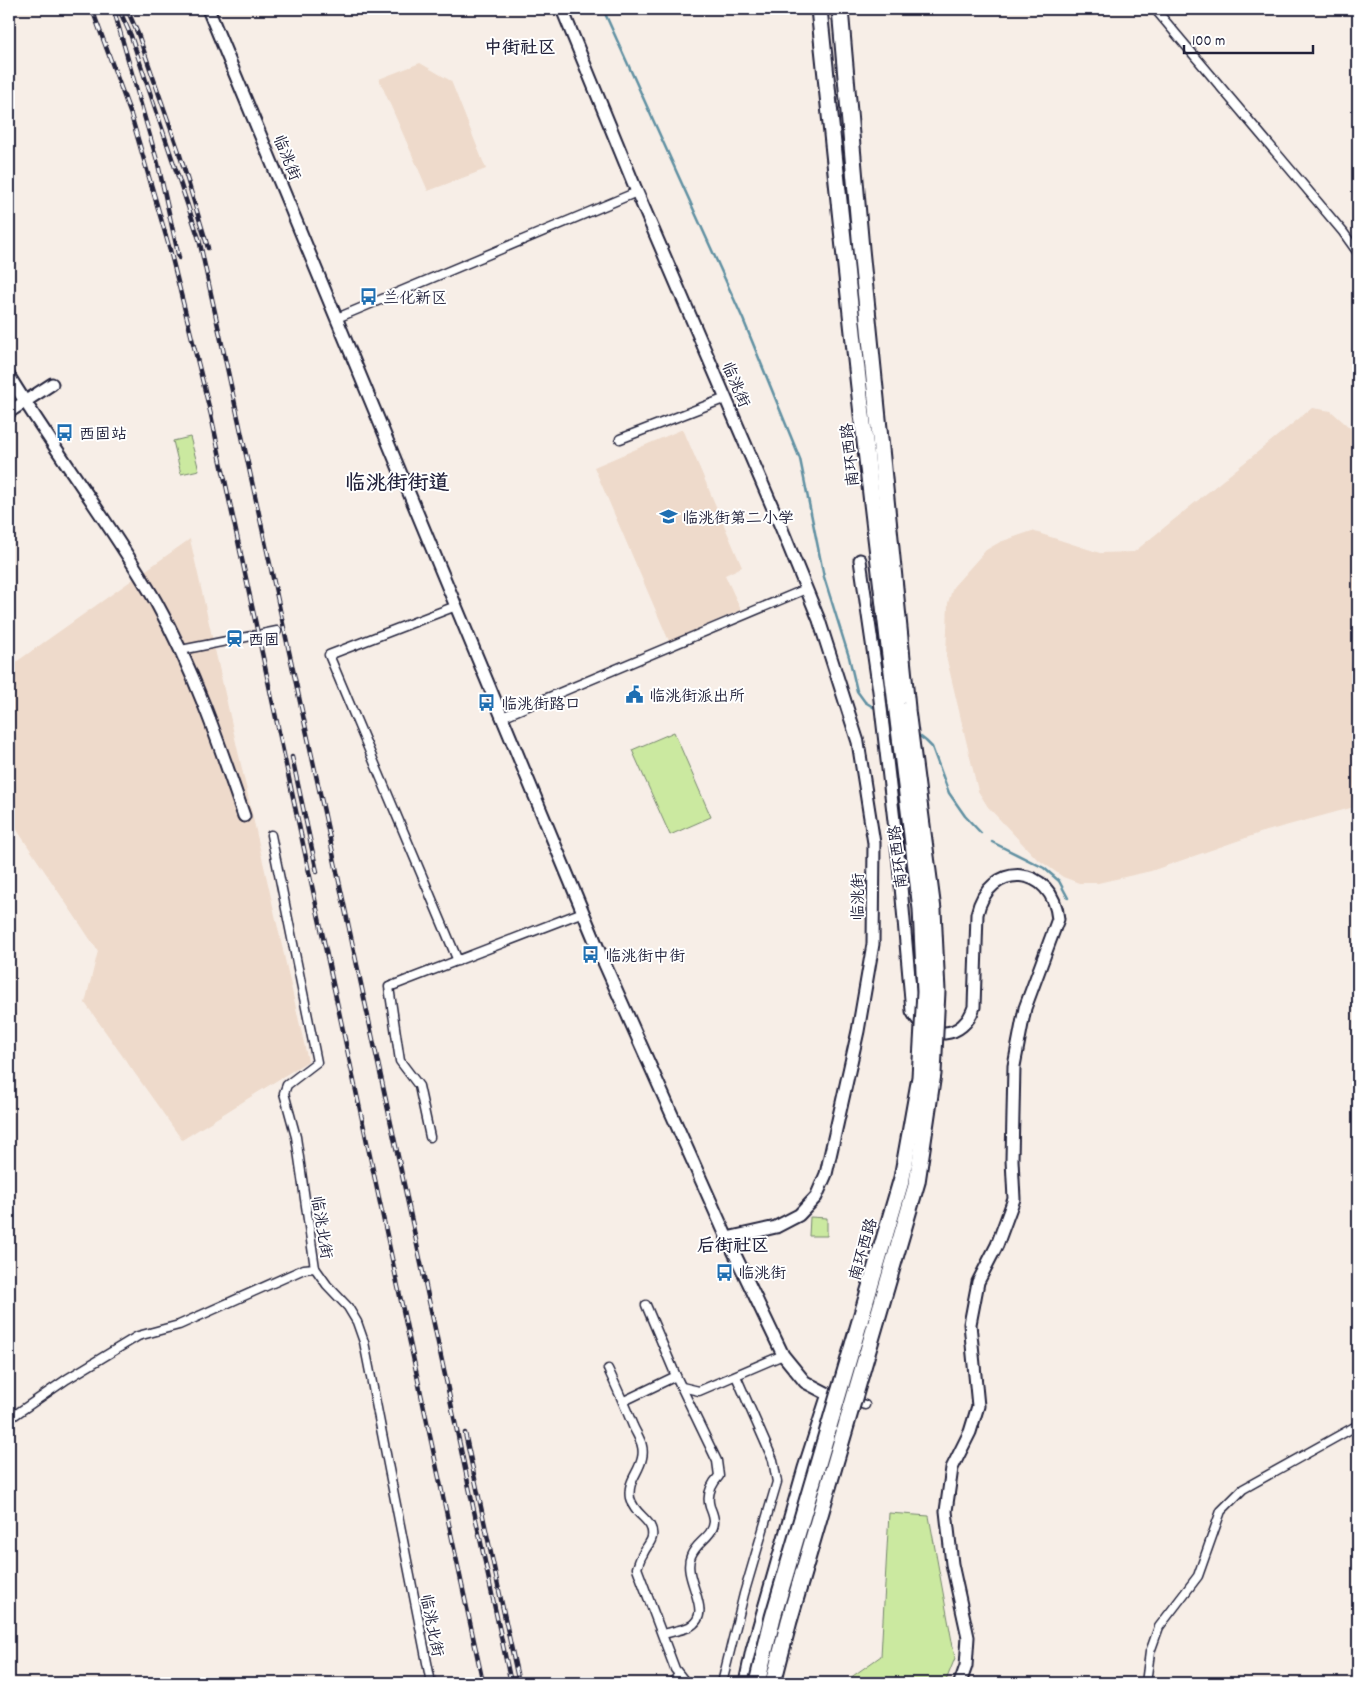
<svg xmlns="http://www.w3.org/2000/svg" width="1367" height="1692" font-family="Dekko,'LXGW WenKai TC',sans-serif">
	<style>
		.built { fill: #eedacb }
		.green { fill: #cbe9a0; stroke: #76866e }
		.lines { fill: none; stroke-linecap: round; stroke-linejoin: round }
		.stream { stroke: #6090a2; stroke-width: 2.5 }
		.street-casing { stroke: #22223b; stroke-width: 11 }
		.secondary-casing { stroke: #22223b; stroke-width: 15 }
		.highway-casing { stroke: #22223b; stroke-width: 19 }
		.street { stroke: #fff; stroke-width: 8 }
		.secondary { stroke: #fff; stroke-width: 11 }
		.highway { stroke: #fff; stroke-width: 15 }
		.rail-casing { stroke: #22223b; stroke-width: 4.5 }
		.rail { stroke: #fff; stroke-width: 2.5; stroke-dasharray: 8; stroke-linecap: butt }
		.highway-bridge-casing { stroke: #22223b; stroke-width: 19; stroke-linecap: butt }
		.highway-bridge { stroke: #fff; stroke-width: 15 }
		.labels { text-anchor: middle; stroke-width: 4; stroke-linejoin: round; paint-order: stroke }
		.street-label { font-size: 16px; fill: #22223b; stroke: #fff }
		.poi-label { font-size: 16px; fill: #22223b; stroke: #fff; text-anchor: start }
		.neighbourhood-label { font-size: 18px; font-weight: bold; fill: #22223b; stroke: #fff }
		.district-label { font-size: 21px; font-weight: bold; fill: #22223b; stroke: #fff }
	</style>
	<rect width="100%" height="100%" fill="#f7eee7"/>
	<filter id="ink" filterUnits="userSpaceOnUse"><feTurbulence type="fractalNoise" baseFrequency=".02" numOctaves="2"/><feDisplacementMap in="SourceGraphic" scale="10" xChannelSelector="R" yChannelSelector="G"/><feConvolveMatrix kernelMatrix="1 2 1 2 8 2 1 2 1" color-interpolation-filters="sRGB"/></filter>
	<g filter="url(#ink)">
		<g class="built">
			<polygon points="420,63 451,81 486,169 428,191 379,79"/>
			<polygon points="1312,408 1331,411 1358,435 1358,806 1263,832 1151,871 1098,883 1079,883 1063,877 1036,858 988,807 978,791 946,656 948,603 953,587 986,550 1000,542 1032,531 1100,553 1134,552"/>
			<polygon points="683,429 742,567 725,575 741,610 669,641 594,467"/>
			<polygon points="190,539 308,1061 182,1140 85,1003 98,951 9,818 9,667"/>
		</g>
		<g class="green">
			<polygon points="190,437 199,470 181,474 173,441"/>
			<polygon points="674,732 711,817 670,835 632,750"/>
			<polygon points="810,1217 827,1218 827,1236 809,1236"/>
			<polygon points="889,1513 929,1516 955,1658 945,1683 843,1683 881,1656"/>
		</g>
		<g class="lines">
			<g class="stream">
				<polyline points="603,9 743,319 800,459 824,577 849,657 857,691 865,702 878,710"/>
				<polyline points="917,734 926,741 932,747 949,793 965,816 981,833"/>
				<polyline points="992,842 1044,868 1059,881 1068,898"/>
			</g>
			<defs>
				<g id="street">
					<polyline points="1155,9 1343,232 1358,253"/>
					<polyline points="337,318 637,192"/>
					<polyline points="620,439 726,398"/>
					<polyline points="456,606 329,655 458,961"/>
					<polyline points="181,650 277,631"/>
					<polyline points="502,717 806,589"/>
					<polyline points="271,835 317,1062 287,1085 284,1093 296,1137 315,1268 327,1285 348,1307 357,1322 364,1342 431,1683"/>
					<polyline points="430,1137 419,1086 400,1061 389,987 583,912"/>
					<path d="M646,1305L676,1376L717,1461L719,1476C711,1485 706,1495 710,1507C712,1512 714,1516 714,1522C713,1537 696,1542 691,1556C681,1579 716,1613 689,1627C681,1630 671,1632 663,1634"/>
					<path d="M608,1369C617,1388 625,1406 633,1426C638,1437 645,1445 642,1458C639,1473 627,1481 630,1498C634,1516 655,1520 652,1537C651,1543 645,1548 643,1554C640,1558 639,1563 637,1568L675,1669L686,1683"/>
					<polyline points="682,1387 699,1391 783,1355"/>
					<polyline points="624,1401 676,1376"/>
					<polyline points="852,1401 865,1405"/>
					<polyline points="9,1419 67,1379 138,1336 179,1325 304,1269 315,1268"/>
					<polyline points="672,1683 679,1675"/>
					<polyline points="722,1683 744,1594 777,1482 773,1460 736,1376"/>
					<polyline points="1146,1683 1150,1652 1159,1627 1198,1576 1221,1511 1243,1489 1358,1425"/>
				</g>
				<g id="secondary">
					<polyline points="208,9 602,958 727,1238 783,1355 805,1382 828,1394 804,1468 752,1650 745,1683"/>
					<polyline points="562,9 637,192 781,527 819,620 858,742 874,843 873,944 858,1031 826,1174 816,1197 799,1215 776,1227 727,1238"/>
					<path d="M9,376C56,453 111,524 156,602C194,670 219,743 244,816"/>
					<polyline points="9,412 52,384"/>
					<path d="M860,560L879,691L899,864L912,1011C928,1042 963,1040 974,1007L977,914C989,860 1053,864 1058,919L1025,1008L1014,1066L1012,1160L1014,1199L997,1245L978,1282L970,1324L978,1406L970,1432L952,1468L946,1511L952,1564L968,1637L966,1666L960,1683"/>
				</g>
				<g id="highway">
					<path d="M819,9C843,241 867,472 896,704"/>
					<polyline points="840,9 861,249 907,708"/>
				</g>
			</defs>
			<use href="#street" class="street-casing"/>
			<use href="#secondary" class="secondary-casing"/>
			<use href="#highway" class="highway-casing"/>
			<use href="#street" class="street"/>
			<use href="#secondary" class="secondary"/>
			<use href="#highway" class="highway"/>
			<defs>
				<g id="rail">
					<polyline points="92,9 131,115 170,250 211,415 483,1683"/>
					<polyline points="119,9 131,36 199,239 328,830 511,1683"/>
					<polyline points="127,9 138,34 179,152 208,248"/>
					<polyline points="115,14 158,164 179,258"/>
					<polyline points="292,757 317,872"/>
					<polyline points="465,1433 519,1683"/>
				</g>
			</defs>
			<use href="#rail" class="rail-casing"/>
			<use href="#rail" class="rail"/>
			<defs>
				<g id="highway-bridge">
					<polyline points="757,1683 773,1617 902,1178 920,1077 925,992 921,909 896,704"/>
					<polyline points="773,1683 789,1621 917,1182 933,1074 937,991 933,910 907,710"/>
				</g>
			</defs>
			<use href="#highway-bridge" class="highway-bridge-casing"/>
			<use href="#highway-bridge" class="highway-bridge"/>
		</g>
	</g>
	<defs>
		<symbol id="bus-bare" viewBox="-9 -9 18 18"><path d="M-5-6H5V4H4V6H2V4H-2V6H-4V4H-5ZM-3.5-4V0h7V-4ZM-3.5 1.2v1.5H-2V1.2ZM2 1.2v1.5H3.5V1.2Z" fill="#1f6fb2" stroke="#fff" stroke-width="2.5" paint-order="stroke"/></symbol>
		<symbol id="school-bare" viewBox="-9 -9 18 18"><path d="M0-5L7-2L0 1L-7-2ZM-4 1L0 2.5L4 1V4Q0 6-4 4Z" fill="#1f6fb2" stroke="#fff" stroke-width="2.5" paint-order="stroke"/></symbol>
		<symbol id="station-bare" viewBox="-9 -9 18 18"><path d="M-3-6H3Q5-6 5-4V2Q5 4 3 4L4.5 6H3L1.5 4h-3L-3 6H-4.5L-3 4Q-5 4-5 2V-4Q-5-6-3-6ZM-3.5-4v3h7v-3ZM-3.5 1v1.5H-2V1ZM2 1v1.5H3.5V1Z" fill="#1f6fb2" stroke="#fff" stroke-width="2.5" paint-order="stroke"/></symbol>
		<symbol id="civic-bare" viewBox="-9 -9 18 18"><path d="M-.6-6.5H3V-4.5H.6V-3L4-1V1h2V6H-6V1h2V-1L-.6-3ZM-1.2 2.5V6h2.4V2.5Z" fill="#1f6fb2" stroke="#fff" stroke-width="2.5" paint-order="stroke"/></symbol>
	</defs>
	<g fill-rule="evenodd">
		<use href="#bus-bare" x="356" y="284" width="25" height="25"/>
		<use href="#bus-bare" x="52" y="420" width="25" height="25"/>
		<use href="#school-bare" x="656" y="504" width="25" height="25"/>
		<use href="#station-bare" x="222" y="626" width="25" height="25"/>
		<use href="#civic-bare" x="622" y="682" width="25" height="25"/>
		<use href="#bus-bare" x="474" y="690" width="25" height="25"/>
		<use href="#bus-bare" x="578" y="942" width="25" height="25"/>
		<use href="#bus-bare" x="712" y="1260" width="25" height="25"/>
	</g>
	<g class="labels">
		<g class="street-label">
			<text transform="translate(288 157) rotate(68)" y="6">临洮街</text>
			<text transform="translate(737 384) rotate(67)" y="6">临洮街</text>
			<text transform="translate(849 455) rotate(-96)" y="6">南环西路</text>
			<text transform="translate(897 857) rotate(-97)" y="6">南环西路</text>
			<text transform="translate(857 897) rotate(-90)" y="6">临洮街</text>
			<text transform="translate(323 1227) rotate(81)" y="6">临洮北街</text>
			<text transform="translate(862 1249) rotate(-74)" y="6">南环西路</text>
			<text transform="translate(433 1625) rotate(79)" y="6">临洮北街</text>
		</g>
		<g class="poi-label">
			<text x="383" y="303">兰化新区</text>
			<text x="79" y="439">西固站</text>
			<text x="682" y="523">临洮街第二小学</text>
			<text x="248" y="645">西固</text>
			<text x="649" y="701">临洮街派出所</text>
			<text x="501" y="709">临洮街路口</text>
			<text x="605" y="961">临洮街中街</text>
			<text x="738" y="1278">临洮街</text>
		</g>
		<g class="neighbourhood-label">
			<text x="520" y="53">中街社区</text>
			<text x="733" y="1251">后街社区</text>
		</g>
		<g class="district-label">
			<text x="397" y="489">临洮街街道</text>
		</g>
	</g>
	<rect width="1367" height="1692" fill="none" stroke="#fff" stroke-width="30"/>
	<rect x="15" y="15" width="1337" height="1662" fill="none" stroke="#22223b" stroke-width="2" filter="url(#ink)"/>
	<path d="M1184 45v8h129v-8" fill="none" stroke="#22223b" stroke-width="2.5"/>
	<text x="1192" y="45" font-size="15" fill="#22223b" stroke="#ffffff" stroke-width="4" paint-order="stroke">100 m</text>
</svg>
